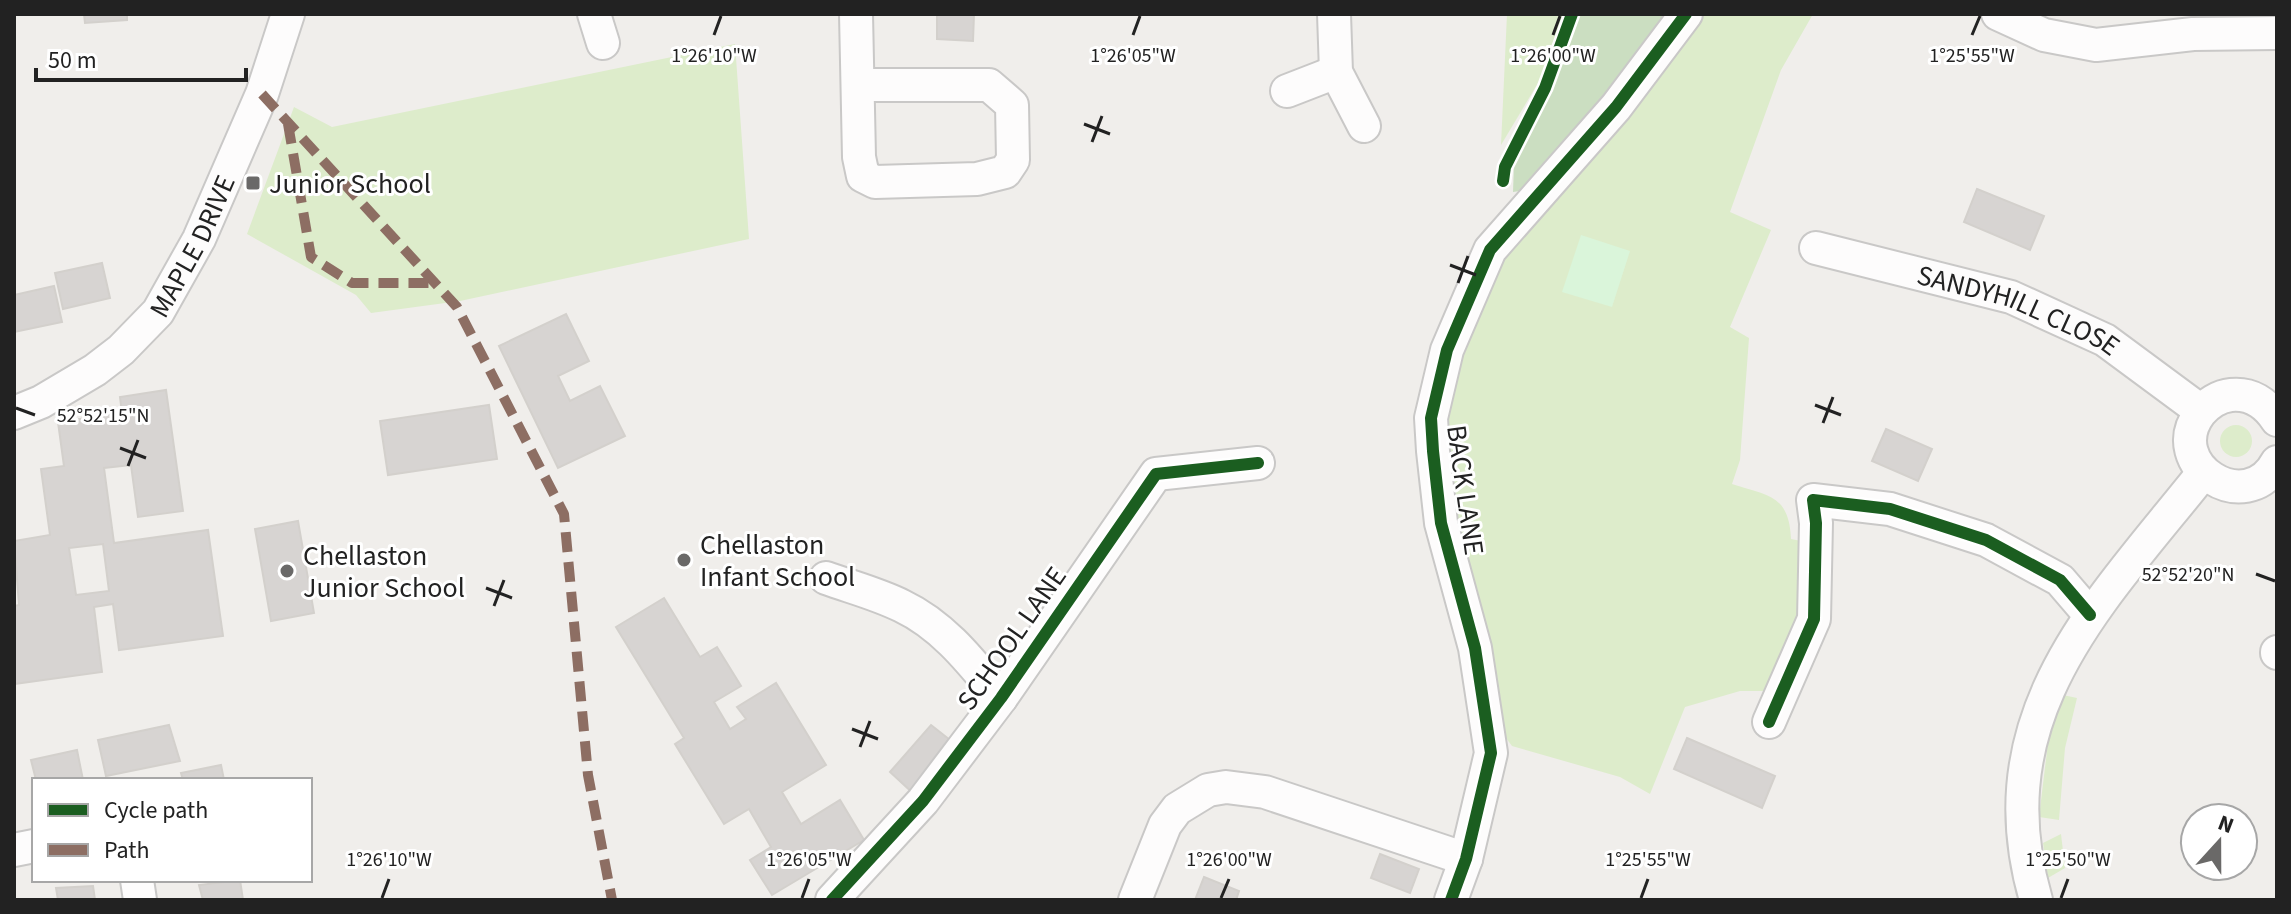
<svg xmlns="http://www.w3.org/2000/svg" width="2291" height="914" font-family="'Source Sans 3',sans-serif">
	<style>
		.grass { fill: #ddeccb }
		.forest { fill: #cbdec1 }
		.park { fill: #daf5da }
		.building { fill: #d7d4d2; stroke: #d3d0cc; stroke-width: 2; fill-rule: evenodd }
		.lines { fill: none; stroke-linecap: round; stroke-linejoin: round }
		.minor-casing { stroke: #c9c8c7; stroke-width: 36 }
		.minor { stroke: #fdfcfc; stroke-width: 32 }
		.quiet { stroke: #8d6e63; stroke-width: 10; stroke-dasharray: 20 10; stroke-linecap: butt }
		.cycleway-casing { stroke: #fff; stroke-width: 17 }
		.cycleway { stroke: #1b5e20; stroke-width: 12 }
		.ticks { fill: none; stroke: #222; stroke-width: 3 }
		.poi-dot { fill: #6a6968; stroke: #fff; stroke-width: 3 }
		.labels { text-anchor: middle; stroke-width: 6; stroke-linejoin: round; paint-order: stroke }
		.poi-label { font-size: 28px; fill: #222; stroke: #fff; text-anchor: start }
		.street-label { font-size: 28px; fill: #222; stroke: #fff }
		.ticks-label { font-size: 20px; text-anchor: middle; fill: #222; stroke: #fff; stroke-width: 6; stroke-linejoin: round; paint-order: stroke }
	</style>
	<rect width="100%" height="100%" fill="#f0eeeb"/>
	<g class="grass">
		<polygon points="1507,14 1566,14 1550,63 1501,145"/>
		<path d="M1695,14H1813L1781,70L1730,212L1771,230L1730,327L1749,338L1740,460L1732,484C1769,496 1789,495 1791,539L1801,541L1803,608L1766,691H1740L1685,707L1650,794L1620,777L1512,746L1500,730L1499,701L1455,519L1441,448L1449,389L1495,261Z"/>
		<polygon points="735,44 749,239 460,301 371,313 356,295 247,234 294,107 332,127"/>
		<circle cx="2236" cy="441" r="16"/>
		<polygon points="2063,695 2077,698 2065,748 2059,820 2039,817 2048,743"/>
		<polygon points="2061,834 2065,868 2048,878 2043,843"/>
	</g>
	<polygon class="forest" points="1577,14 1676,14 1533,189 1513,192 1514,163 1545,104"/>
	<polygon class="park" points="1581,235 1630,251 1612,307 1562,292"/>
	<g class="building">
		<polygon points="84,14 127,14 127,20 85,23"/>
		<polygon points="937,14 974,14 973,41 937,39"/>
		<polygon points="1977,189 2044,216 2030,250 1964,222"/>
		<polygon points="102,263 110,298 63,309 55,273"/>
		<polygon points="54,286 62,322 14,332 14,295"/>
		<polygon points="566,314 589,361 558,376 570,401 600,386 625,436 558,468 499,346"/>
		<path d="M166,390L183,511L138,517L131,465L104,468L114,543L208,530L223,636L119,650L113,604L94,607L102,672L14,684V606L19,605L14,541L50,535L41,469L64,466L58,422L122,413L120,397ZM103,544L109,591L76,595L69,548Z"/>
		<polygon points="489,405 497,459 388,475 380,421"/>
		<polygon points="1886,429 1932,449 1918,481 1872,461"/>
		<polygon points="298,521 314,613 271,621 255,529"/>
		<polygon points="664,598 700,657 717,647 741,686 714,702 730,729 746,719 737,707 776,683 826,765 782,792 801,824 840,800 864,840 772,895 750,860 771,847 749,809 724,824 675,744 684,738 616,627"/>
		<polygon points="169,725 180,761 106,776 98,740"/>
		<polygon points="931,725 959,747 915,795 890,772"/>
		<polygon points="1687,738 1775,776 1762,808 1674,769"/>
		<polygon points="77,750 83,780 36,780 31,760"/>
		<polygon points="221,765 224,780 183,780 181,773"/>
		<polygon points="1380,854 1419,869 1410,893 1371,878"/>
		<polygon points="1204,877 1239,891 1236,900 1195,900"/>
		<polygon points="240,880 243,900 203,900 199,885"/>
		<polygon points="93,886 95,900 58,900 56,888"/>
	</g>
	<g class="lines">
		<defs>
			<g id="minor">
				<polyline points="594,14 603,43"/>
				<polyline points="856,14 859,157 863,176 875,182 977,179 1005,172 1013,160 1012,105 989,85 860,85"/>
				<polyline points="1334,14 1336,72 1364,126"/>
				<polyline points="1998,14 2044,35 2096,45 2193,34 2277,33"/>
				<polyline points="1287,91 1336,72"/>
				<path id="s1" d="M1816,248L2011,297L2105,340L2201,411"/>
				<path id="s2" d="M14,413L41,402L95,370L121,350L158,312L199,239L262,94L288,14"/>
				<path d="M2277,420C2266,403 2251,393 2231,395C2219,396 2207,404 2200,413C2161,465 2247,519 2277,462"/>
				<path d="M826,578C851,587 878,594 902,606C944,626 972,663 1001,698"/>
				<polyline points="2277,652 2277,653"/>
				<polyline points="1769,722 1814,619 1816,523 1813,500 1890,509 1986,540 2060,580 2090,615"/>
				<polyline points="14,850 34,846"/>
				<polyline points="137,880 140,900"/>
				<polyline points="832,900 923,801 1001,698 1156,474 1258,463"/>
				<polyline points="1135,900 1165,825 1177,809 1208,790 1226,787 1265,792 1466,859"/>
				<polyline points="1451,900 1466,859 1491,753 1475,648 1441,523 1433,451 1431,418 1447,350 1490,250 1616,107 1686,14"/>
				<path d="M2036,900C1982,715 2098,605 2203,473"/>
			</g>
		</defs>
		<use href="#minor" class="minor-casing"/>
		<use href="#minor" class="minor"/>
		<g class="quiet">
			<polyline points="262,94 457,307 564,514 588,775 612,900"/>
			<polyline points="288,124 311,257 352,283 437,283"/>
		</g>
		<defs>
			<g id="cycleway">
				<polyline points="1503,181 1505,167 1545,88 1572,14"/>
				<polyline points="1769,722 1814,619 1816,523 1813,500 1890,509 1986,540 2060,580 2090,615"/>
				<polyline points="832,900 923,801 1001,698 1156,474 1258,463"/>
				<polyline points="1451,900 1466,859 1491,753 1475,648 1441,523 1433,451 1431,418 1447,350 1490,250 1616,107 1686,14"/>
			</g>
		</defs>
		<use href="#cycleway" class="cycleway-casing"/>
		<use href="#cycleway" class="cycleway"/>
	</g>
	<path class="ticks" d="M714,35L721,16M1133,35L1140,16M1553,35L1560,16M1972,35L1980,16M1084,124L1110,134M1092,142L1102,116M1450,265L1476,275M1458,283L1468,256M1815,405L1841,415M16,408L35,415M1823,423L1833,397M120,448L146,458M128,466L138,440M2256,574L2275,581M486,588L512,598M494,606L504,580M852,729L878,739M860,747L870,721M382,898L389,879M802,898L809,879M1221,898L1229,879M1641,898L1648,879M2061,898L2068,879"/>
	<g class="poi-dot">
		<rect x="245" y="175" width="16" height="16" rx="4"/>
		<circle cx="684" cy="560" r="8"/>
		<circle cx="287" cy="571" r="8"/>
	</g>
	<g class="labels">
		<g class="poi-label">
			<text x="269" y="193">Junior School</text>
			<text x="700" y="554">Chellaston<tspan x="700" dy="32">Infant School</tspan></text>
			<text x="303" y="565">Chellaston<tspan x="303" dy="32">Junior School</tspan></text>
		</g>
		<g class="street-label">
			<text dy="10" stroke="none"><textPath href="#s2" startOffset="252">MAPLE DRIVE</textPath></text>
			<text dy="10" stroke="none"><textPath href="#s1" startOffset="212">SANDYHILL CLOSE</textPath></text>
			<text transform="translate(1466 490) rotate(82)" y="10">BACK LANE</text>
			<text transform="translate(1011 638) rotate(-55)" y="10">SCHOOL LANE</text>
		</g>
	</g>
	<g class="ticks-label">
		<text x="714" y="62">1°26'10"W</text>
		<text x="1133" y="62">1°26'05"W</text>
		<text x="1553" y="62">1°26'00"W</text>
		<text x="1972" y="62">1°25'55"W</text>
		<text x="103" y="422">52°52'15"N</text>
		<text x="2188" y="581">52°52'20"N</text>
		<text x="389" y="866">1°26'10"W</text>
		<text x="809" y="866">1°26'05"W</text>
		<text x="1229" y="866">1°26'00"W</text>
		<text x="1648" y="866">1°25'55"W</text>
		<text x="2068" y="866">1°25'50"W</text>
	</g>
	<rect width="2291" height="914" fill="none" stroke="#222222" stroke-width="32"/>
	<rect x="32" y="778" width="280" height="104" fill="#ffffff" stroke="#a7a7a7" stroke-width="2"/>
	<rect x="48" y="804" width="40" height="12" fill="#1b5e20" stroke="#a7a7a7" stroke-width="2"/>
	<text x="104" y="818" font-size="24" fill="#222222">Cycle path</text>
	<rect x="48" y="844" width="40" height="12" fill="#8d6e63" stroke="#a7a7a7" stroke-width="2"/>
	<text x="104" y="858" font-size="24" fill="#222222">Path</text>
	<g transform="translate(2219 842) rotate(21)"><circle r="38" fill="#ffffff" stroke="#a7a7a7" stroke-width="2"/>
	<path d="M0-6L14 30L0 20L-14 30Z" fill="#6a6968"/>
	<text y="-12" font-size="22" font-weight="bold" text-anchor="middle" fill="#222222">N</text>
	</g>
	<path d="M36 68v12h210v-12" fill="none" stroke="#222222" stroke-width="4"/>
	<text x="48" y="68" font-size="24" fill="#222222" stroke="#ffffff" stroke-width="6" paint-order="stroke">50 m</text>
</svg>
